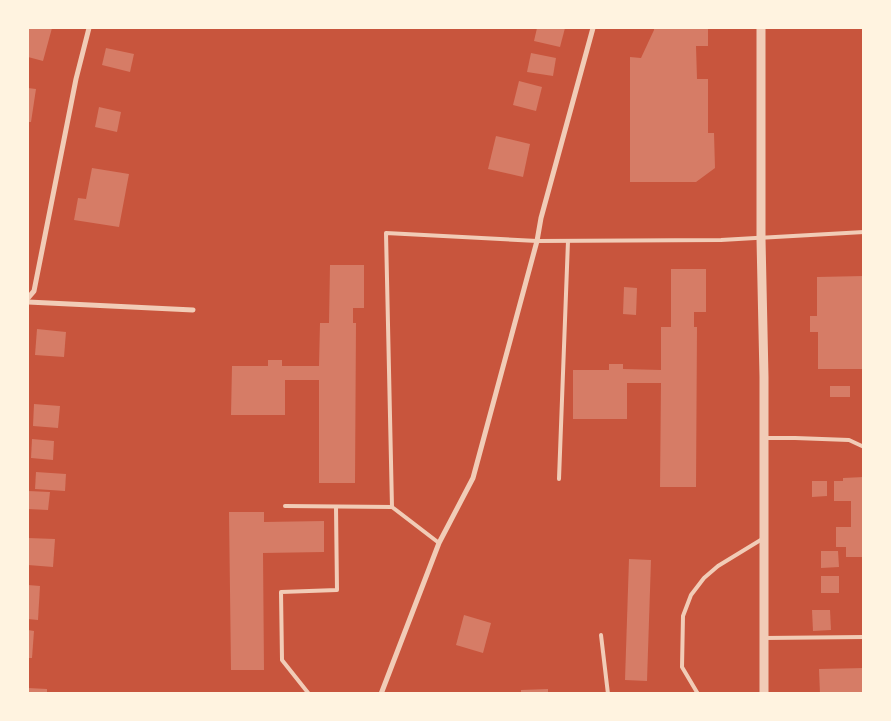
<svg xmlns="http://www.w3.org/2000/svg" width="891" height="721" font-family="'DejaVu Sans',sans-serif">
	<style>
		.building { fill: #d67c66 }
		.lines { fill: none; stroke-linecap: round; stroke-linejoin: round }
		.service { stroke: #f1ccb7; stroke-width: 4 }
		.minor { stroke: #f1ccb7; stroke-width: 5 }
		.tertiary { stroke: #f1ccb7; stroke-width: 9 }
	</style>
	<rect width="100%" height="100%" fill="#c8553d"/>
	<g class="building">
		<polygon points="28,28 52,28 43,61 28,57"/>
		<polygon points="537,28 565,28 560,47 534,41"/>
		<polygon points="654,28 708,28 708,46 696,46 697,79 708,79 708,133 714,133 715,168 696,182 630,182 630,57 641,58 654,30"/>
		<polygon points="106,48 134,54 130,72 102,65"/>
		<polygon points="531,53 556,58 553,76 527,72"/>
		<polygon points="519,81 542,87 536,111 513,105"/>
		<polygon points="28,88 36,89 31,122 28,122"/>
		<polygon points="99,107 121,112 117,132 95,127"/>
		<polygon points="496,136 530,144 523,177 488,169"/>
		<polygon points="92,168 129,174 119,227 74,220 78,198 86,199"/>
		<polygon points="330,265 364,265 364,308 353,308 353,323 356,323 355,483 319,483 319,380 285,380 285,415 231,415 232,366 268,366 268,360 282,360 282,366 319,366 320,323 329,323"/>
		<polygon points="671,269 706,269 706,312 694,312 694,327 697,327 696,487 660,487 661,383 627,383 627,419 573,419 573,370 609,370 609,364 623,364 623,369 661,370 661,327 671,327"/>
		<polygon points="864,276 864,369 818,369 818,332 810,332 810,316 817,316 817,277"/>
		<polygon points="624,287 637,288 636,315 623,314"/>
		<polygon points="37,329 66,332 64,357 35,355"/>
		<rect x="830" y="386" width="20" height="11"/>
		<polygon points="34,404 60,406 58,428 33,426"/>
		<polygon points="32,439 54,441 53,460 31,458"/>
		<polygon points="36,472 66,474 65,491 35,489"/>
		<polygon points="864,477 864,557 846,557 846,547 836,547 836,527 851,527 851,501 834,501 834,481 843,481 843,478"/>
		<polygon points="812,481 827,481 827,496 812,497"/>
		<polygon points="28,491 50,492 48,510 28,509"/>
		<polygon points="229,512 264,512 264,522 324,521 324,552 263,553 264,670 231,670"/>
		<polygon points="28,538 55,539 53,567 28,565"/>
		<polygon points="821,551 838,551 839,567 821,568"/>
		<polygon points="629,559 651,560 647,681 625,680"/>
		<rect x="821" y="576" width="18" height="17"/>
		<polygon points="28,585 40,586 38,620 28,619"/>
		<polygon points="812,610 830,610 831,630 813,631"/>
		<polygon points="464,615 491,623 483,653 456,645"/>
		<polygon points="28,630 34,631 32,658 28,658"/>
		<polygon points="864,668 864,694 820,694 819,669"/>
		<polygon points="28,688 47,689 47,694 28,694"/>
		<polygon points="548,689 548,694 521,694 521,690"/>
	</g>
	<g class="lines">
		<g class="service">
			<polyline points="764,438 795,438 849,440 864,447"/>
			<polyline points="559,479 568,241"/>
			<polyline points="285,506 392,507"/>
			<polyline points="439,543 392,507 386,233 537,241 721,240 864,232"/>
			<polyline points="601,635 608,694"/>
			<polyline points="764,638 864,637"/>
			<polyline points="309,694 282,660 281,592 337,590 336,507"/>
			<polyline points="698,694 682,667 683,616 691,595 704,578 718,566 764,538"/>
		</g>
		<g class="minor">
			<polyline points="28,298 34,291 76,79 89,28"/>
			<polyline points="28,302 193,310"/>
			<polyline points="381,694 439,543 473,478 537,241 541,218 593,28"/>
		</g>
		<polyline class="tertiary" points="761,28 761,239 764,377 764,694"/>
	</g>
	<rect width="891" height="721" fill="none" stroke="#fff3e0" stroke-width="58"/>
</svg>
